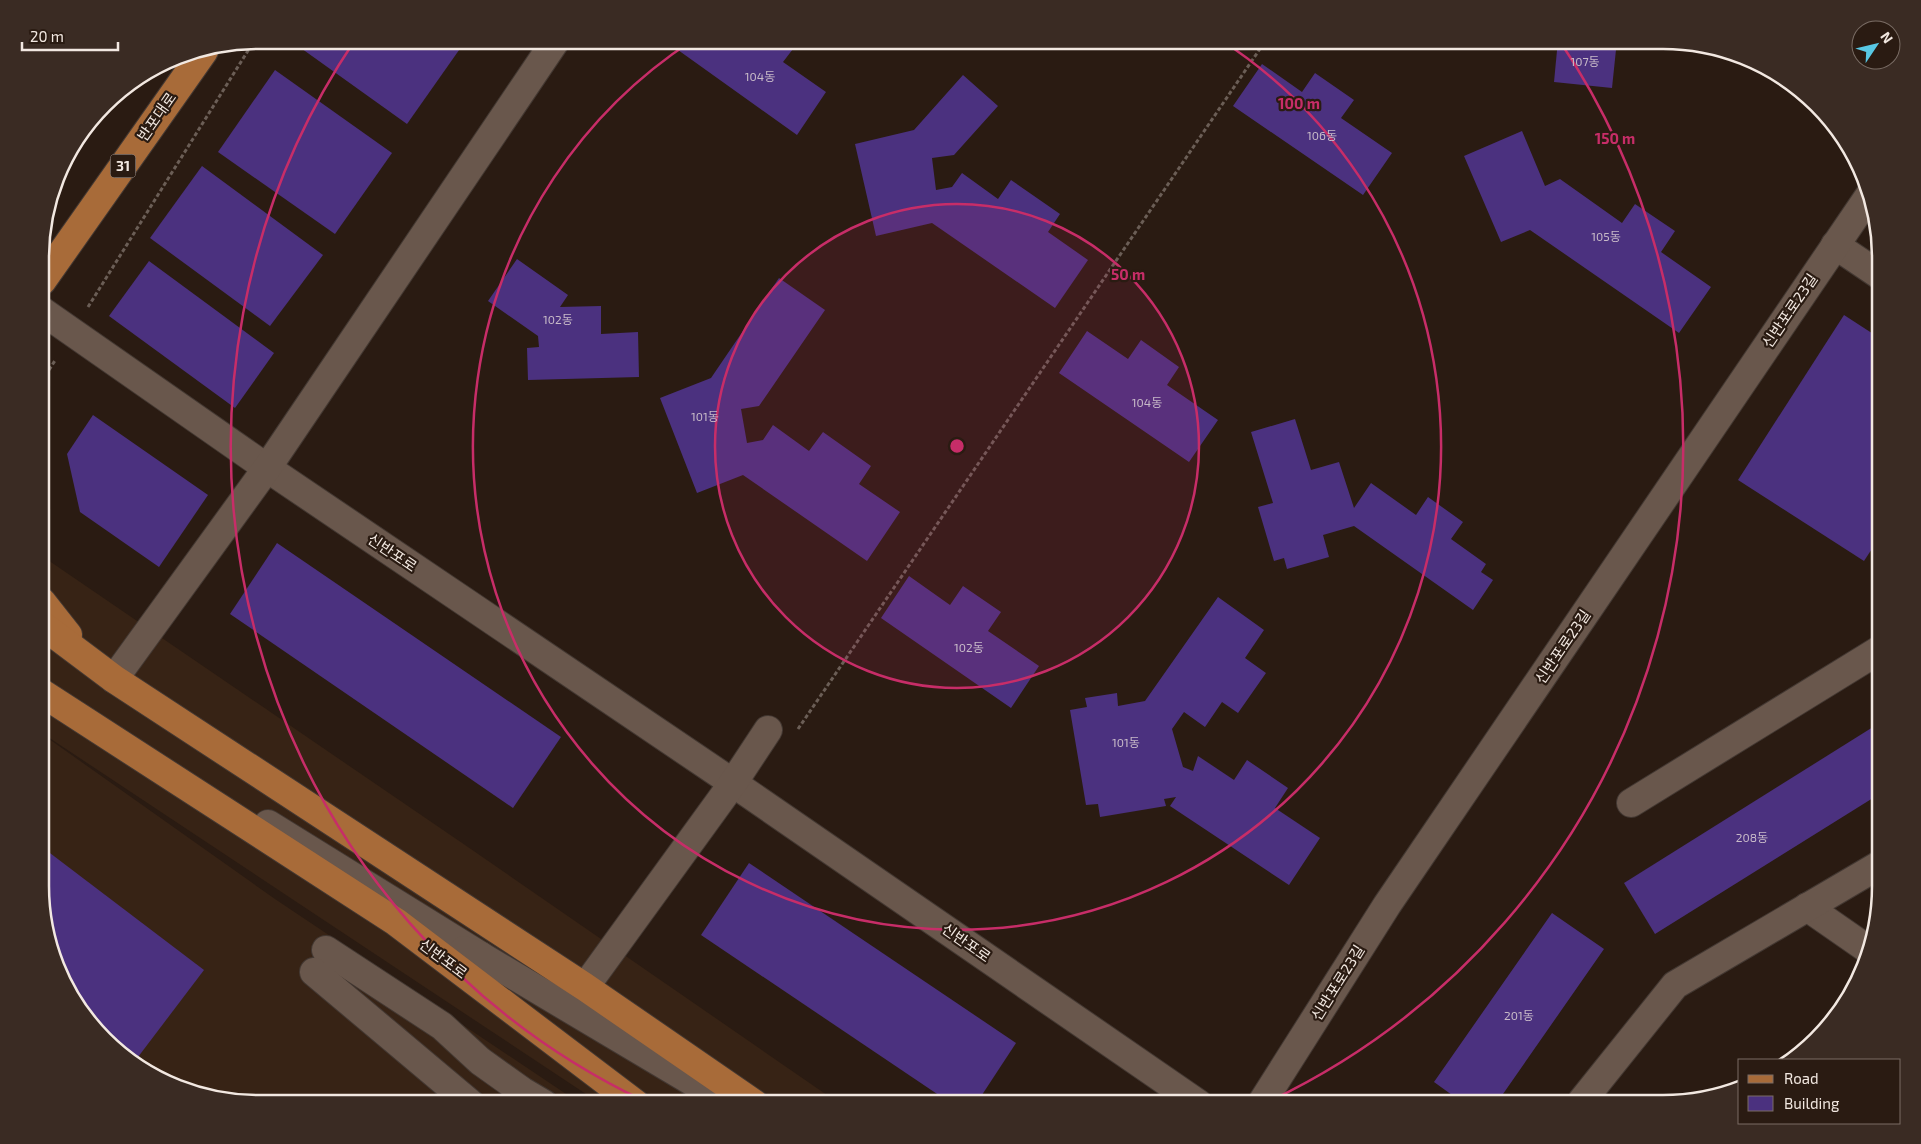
<svg xmlns="http://www.w3.org/2000/svg" width="1921" height="1144" font-family="'Exo 2','Noto Sans KR',sans-serif">
	<style>
		.built { fill: #372315 }
		.building { fill: #4b317f }
		.lines { fill: none; stroke-linecap: round; stroke-linejoin: round }
		.minor-casing { stroke: #433832; stroke-width: 30 }
		.major-casing { stroke: #433832; stroke-width: 30 }
		.path { stroke: #6b5e56; stroke-width: 3; stroke-dasharray: 4 2.5; stroke-linecap: butt }
		.minor { stroke: #69574c; stroke-width: 28 }
		.major { stroke: #a86b39; stroke-width: 28 }
		.ring { fill: none; stroke: #c72d68; stroke-width: 2.5 }
		.labels { text-anchor: middle; stroke-width: 4.5; stroke-linejoin: round; paint-order: stroke }
		.number-label { font-size: 12px; fill: #c8bac8 }
		.shield { fill: #2a1b12; stroke: #b6aaa3; stroke-width: 1 }
		.shield-label { font-size: 14px; font-weight: bold; fill: #f2e8e1 }
		.street-label { font-size: 15px; fill: #f2e8e1; stroke: #2a1b12 }
		.rim { fill: none; stroke: #f2e8e1; stroke-width: 2.5 }
		.centre { fill: #c72d68; stroke: #2a1b12; stroke-width: 2.5 }
		.ring-label { font-size: 15px; text-anchor: middle; font-weight: bold; fill: #c72d68; stroke: #2a1b12; stroke-width: 4.5; stroke-linejoin: round; paint-order: stroke }
	</style>
	<rect width="100%" height="100%" fill="#2a1b12"/>
	<g class="built">
		<polygon points="42,556 465,845 840,1104 601,1104 42,733"/>
		<polygon points="42,734 275,899 581,1104 258,1104 201,1096 149,1075 77,1007 42,914"/>
	</g>
	<g class="building">
		<polygon points="292,40 461,40 464,43 407,124 291,41"/>
		<polygon points="675,40 789,40 796,45 783,62 826,92 797,135 671,45"/>
		<polygon points="1558,40 1617,40 1612,88 1554,82"/>
		<polygon points="1262,64 1302,92 1315,73 1354,100 1341,118 1392,153 1363,195 1233,106"/>
		<polygon points="275,70 392,153 335,234 218,152"/>
		<polygon points="963,75 998,106 954,155 932,158 936,190 952,187 962,173 998,199 1011,180 1060,214 1048,232 1088,260 1055,308 932,223 876,236 855,144 914,130"/>
		<polygon points="1522,131 1545,186 1560,179 1622,223 1635,204 1675,231 1661,252 1711,287 1679,333 1530,230 1501,242 1464,156"/>
		<polygon points="202,166 323,255 270,326 150,238"/>
		<polygon points="517,259 568,295 560,307 601,306 601,334 638,332 639,377 528,380 527,348 539,347 538,336 488,301"/>
		<polygon points="149,261 274,353 235,408 109,316"/>
		<polygon points="779,278 825,310 759,406 741,409 747,443 763,440 773,425 809,451 823,432 871,466 859,484 900,512 867,561 743,475 697,493 660,398 711,378"/>
		<polygon points="1844,315 1881,339 1881,535 1864,561 1738,480"/>
		<polygon points="1087,331 1128,359 1141,340 1179,367 1167,385 1218,420 1189,462 1059,373"/>
		<polygon points="93,415 208,495 159,567 80,512 67,454"/>
		<polygon points="1295,419 1311,470 1339,462 1354,508 1371,483 1416,515 1428,497 1463,522 1451,539 1486,564 1481,572 1493,580 1473,610 1354,526 1323,535 1329,557 1287,569 1284,558 1274,561 1258,507 1273,503 1251,432"/>
		<polygon points="277,543 561,737 513,808 230,614"/>
		<polygon points="909,576 950,605 963,586 1001,612 988,631 1039,666 1011,708 881,618"/>
		<polygon points="1218,597 1264,630 1245,658 1266,673 1238,713 1222,702 1205,727 1184,712 1172,729 1183,767 1193,771 1198,756 1234,780 1247,760 1288,788 1275,808 1320,838 1289,885 1170,806 1176,797 1164,799 1166,806 1100,817 1098,804 1086,805 1070,710 1087,707 1085,698 1117,693 1118,706 1145,701"/>
		<polygon points="1881,722 1881,793 1655,934 1624,883"/>
		<polygon points="42,847 204,970 135,1061 77,1007 42,914"/>
		<polygon points="749,863 1016,1043 976,1104 952,1104 701,935"/>
		<polygon points="1552,913 1604,949 1496,1104 1446,1104 1452,1095 1434,1082"/>
	</g>
	<g class="lines">
		<defs>
			<g id="minor">
				<polyline points="1835,245 1881,276"/>
				<polyline points="42,311 267,468 733,783 1199,1104"/>
				<polyline points="114,679 267,468 556,40"/>
				<polyline points="1631,803 1881,649"/>
				<polyline points="268,824 481,956"/>
				<polyline points="1807,907 1866,948"/>
				<polyline points="326,950 442,1026 480,1061 522,1091 544,1104"/>
				<polyline points="464,950 481,956 708,1091 727,1104"/>
				<polyline points="314,972 471,1104"/>
				<polyline points="585,987 733,783 768,730"/>
				<polyline points="1261,1104 1387,905 1871,193"/>
				<polyline points="1586,1104 1582,1101 1675,985 1881,864"/>
			</g>
			<g id="major">
				<polyline points="42,281 204,51"/>
				<polyline points="42,602 68,635"/>
				<polyline points="42,625 114,679 585,987 755,1104"/>
				<polyline points="42,693 396,922 636,1104"/>
			</g>
		</defs>
		<use href="#minor" class="minor-casing"/>
		<use href="#major" class="major-casing"/>
		<g class="path">
			<polyline points="88,307 254,41"/>
			<polyline points="42,381 56,359"/>
			<polyline points="798,729 1266,40"/>
		</g>
		<use href="#minor" class="minor"/>
		<use href="#major" class="major"/>
	</g>
	<circle cx="957" cy="446" r="242" fill="#c72d68" fill-opacity=".12"/>
	<g class="ring">
		<circle cx="957" cy="446" r="242"/>
		<path d="M1221 40A484 484 0 1 1 693 40"/>
		<path d="M644 1101A726 726 0 0 1 355 40M1559 40A726 726 0 0 1 1270 1101"/>
	</g>
	<g class="labels">
		<g class="number-label">
			<text x="1585" y="66">107동</text>
			<text x="760" y="81">104동</text>
			<text x="1322" y="140">106동</text>
			<text x="1606" y="241">105동</text>
			<text x="558" y="324">102동</text>
			<text x="1147" y="407">104동</text>
			<text x="705" y="421">101동</text>
			<text x="969" y="652">102동</text>
			<text x="1126" y="747">101동</text>
			<text x="1752" y="842">208동</text>
			<text x="1519" y="1020">201동</text>
		</g>
		<rect class="shield" x="110.5" y="154.5" width="25" height="23" rx="4"/>
		<g class="shield-label">
			<text x="123" y="171">31</text>
		</g>
		<g class="street-label">
			<text transform="translate(157 117) rotate(-55)" y="5">반포대로</text>
			<text transform="translate(1790 311) rotate(-56)" y="5">신반포로23길</text>
			<text transform="translate(392 553) rotate(34)" y="5">신반포로</text>
			<text transform="translate(1563 647) rotate(-56)" y="5">신반포로23길</text>
			<text transform="translate(966 943) rotate(35)" y="5">신반포로</text>
			<text transform="translate(443 959) rotate(37)" y="5">신반포로</text>
			<text transform="translate(1338 983) rotate(-58)" y="5">신반포로23길</text>
		</g>
	</g>
	<path d="M0 0H1921V1144H0ZM258 49H1663A209 209 0 0 1 1872 258V886A209 209 0 0 1 1663 1095H258A209 209 0 0 1 49 886V258A209 209 0 0 1 258 49Z" fill="#3a2b23" fill-rule="evenodd"/>
	<path class="rim" d="M258 49H1663A209 209 0 0 1 1872 258V886A209 209 0 0 1 1663 1095H258A209 209 0 0 1 49 886V258A209 209 0 0 1 258 49Z"/>
	<circle cx="957" cy="446" r="8" class="centre"/>
	<g class="ring-label">
		<text x="1299" y="109">100 m</text>
		<text x="1615" y="144">150 m</text>
		<text x="1128" y="280">50 m</text>
	</g>
	<rect x="1738" y="1059" width="162" height="65" fill="#2a1b12" stroke="#7a6d65"/>
	<rect x="1748" y="1075" width="25" height="8" fill="#a86b39" stroke="#7a6d65"/>
	<text x="1784" y="1084" font-size="15" fill="#f2e8e1">Road</text>
	<rect x="1748" y="1096" width="25" height="15" fill="#4b317f" stroke="#7a6d65"/>
	<text x="1784" y="1109" font-size="15" fill="#f2e8e1">Building</text>
	<g transform="translate(1876 45) rotate(55)"><circle r="24" fill="#2a1b12" stroke="#7a6d65"/>
	<path d="M0-4L9 19L0 12L-9 19Z" fill="#58c8e4"/>
	<text y="-8" font-size="14" font-weight="bold" text-anchor="middle" fill="#f2e8e1">N</text>
	</g>
	<path d="M22 42v8h96v-8" fill="none" stroke="#f2e8e1" stroke-width="2.5"/>
	<text x="30" y="42" font-size="15" fill="#f2e8e1" stroke="#2a1b12" stroke-width="4" paint-order="stroke">20 m</text>
</svg>
